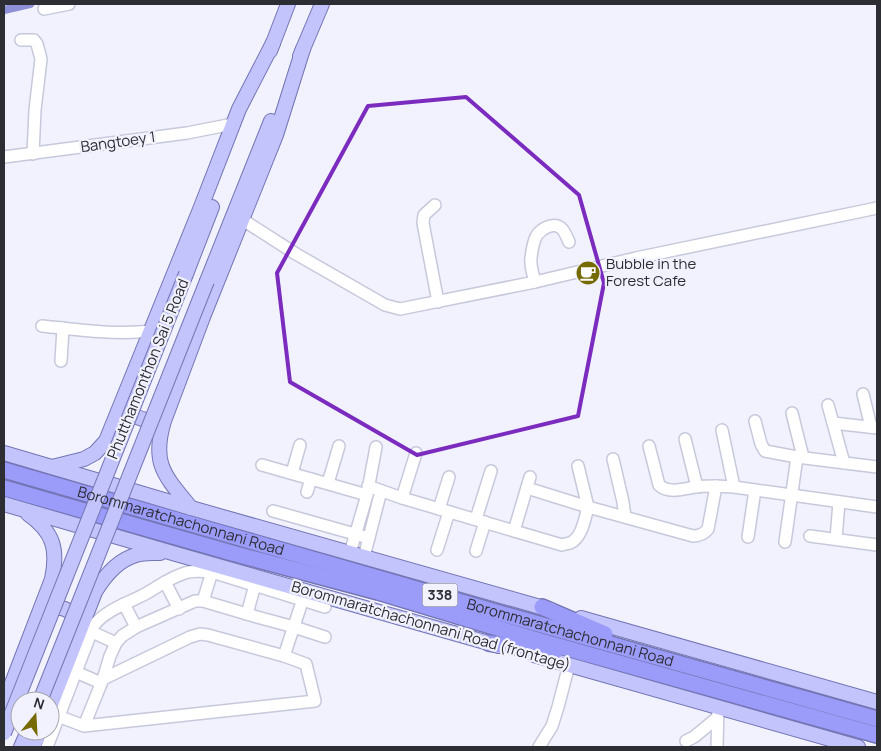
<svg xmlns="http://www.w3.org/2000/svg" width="881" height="751" font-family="Manrope,sans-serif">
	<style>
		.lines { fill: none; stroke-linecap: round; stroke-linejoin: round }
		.canal { stroke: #8e90d7; stroke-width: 8 }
		.minor-casing { stroke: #c7c8db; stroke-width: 14 }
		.major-casing { stroke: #7475b4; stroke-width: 16 }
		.highway-casing { stroke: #7475b4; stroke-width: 18 }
		.minor { stroke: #fff; stroke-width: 11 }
		.major { stroke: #c3c4fb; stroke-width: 14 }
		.highway { stroke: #9b9cf9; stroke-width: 15 }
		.major-bridge-casing { stroke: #7475b4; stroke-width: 16; stroke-linecap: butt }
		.major-bridge { stroke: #c3c4fb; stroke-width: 14 }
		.marked { fill: none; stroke: #7b2cbf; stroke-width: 4; stroke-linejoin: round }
		.labels { text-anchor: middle; stroke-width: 4.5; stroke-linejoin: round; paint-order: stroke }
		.shield { fill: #f1f2fe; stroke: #686871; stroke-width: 1 }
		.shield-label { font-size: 14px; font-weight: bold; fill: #2d2d34 }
		.street-label { font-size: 15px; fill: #2d2d34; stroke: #f1f2fe }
		.poi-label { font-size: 15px; fill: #2d2d34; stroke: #f1f2fe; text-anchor: start }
	</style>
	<rect width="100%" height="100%" fill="#f1f2fe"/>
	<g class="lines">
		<polyline class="canal" points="4,10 30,4"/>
		<defs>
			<g id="minor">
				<polyline points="44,9 69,4"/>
				<polyline points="21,40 34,40 37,44 41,59 35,110 33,154"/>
				<polyline points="4,157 187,133 233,124"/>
				<polyline points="435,205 424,215 423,223 438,302"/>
				<polyline points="243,220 296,254 385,305 400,309 535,282 636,258 877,208"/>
				<path d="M535,282C533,274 530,266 531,258C532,250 533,241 537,235C542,228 554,222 561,228C565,231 567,238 569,242"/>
				<path d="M42,326C79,330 115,335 152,331"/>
				<polyline points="61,361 63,328"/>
				<polyline points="863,394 871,427"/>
				<polyline points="828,405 844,463"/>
				<polyline points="792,413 803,457"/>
				<polyline points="755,421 761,444 765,451 797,457 877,467"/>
				<polyline points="833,423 877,428"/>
				<polyline points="722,430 734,487"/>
				<polyline points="685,439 697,487"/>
				<path d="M649,446L659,485C668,494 684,489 695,487C702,486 709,486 716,486"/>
				<polyline points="613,459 623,502 625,517"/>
				<polyline points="262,465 367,495"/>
				<polyline points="578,466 588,507"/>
				<polyline points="292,473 300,445"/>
				<polyline points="328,483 339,446"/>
				<path d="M368,486L402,498L562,545C564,544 567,544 570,543C582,538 585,518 588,507L693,536C700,536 704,534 708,529L716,486L734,487L877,507"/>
				<polyline points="527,488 588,507"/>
				<polyline points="307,492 311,479"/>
				<polyline points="402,498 416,453"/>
				<polyline points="439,509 449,477"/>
				<polyline points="273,511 369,538"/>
				<polyline points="476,519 491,471"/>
				<polyline points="514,531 530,477"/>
				<polyline points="810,536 877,545"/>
				<polyline points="748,537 755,490"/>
				<polyline points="836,539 839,502"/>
				<polyline points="785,542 797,457"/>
				<polyline points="437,550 449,512"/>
				<polyline points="476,551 485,522"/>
				<polyline points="350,553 367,495 376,447"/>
				<polyline points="364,557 381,491"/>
				<polyline points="165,582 179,609"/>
				<polyline points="203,601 212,572"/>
				<polyline points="124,604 136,627"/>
				<polyline points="247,614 255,585"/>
				<polyline points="92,632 116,643"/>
				<polyline points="284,656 305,593"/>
				<polyline points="76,672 101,683"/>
				<polyline points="103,679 110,656 116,643 122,636 136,627 195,601 203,601 257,617 294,627 325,637"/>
				<polyline points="50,713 84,726 315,701 306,664 284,656 208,635 200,634 190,637 103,679 84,726"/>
				<polyline points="686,741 694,737 717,718"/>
				<path d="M47,747L94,625C107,609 129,603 147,593C159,586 171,577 185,573C193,570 203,571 212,572L325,607"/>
				<polyline points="539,747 552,726 558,707 569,665"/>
				<polyline points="717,747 718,707"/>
			</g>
			<g id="major">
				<polyline points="270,51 288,4"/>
				<polyline points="300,56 322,4"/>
				<polyline points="186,274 212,207"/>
				<polyline points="207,281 271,121"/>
				<path d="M128,400C128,403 128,406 129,409C134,419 153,424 162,418"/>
				<polyline points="4,453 191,508 551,610"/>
				<polyline points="52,467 84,459 95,453 106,441 201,207 239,109 273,43"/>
				<polyline points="4,504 176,554 499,646"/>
				<path d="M191,508C165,476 151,464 164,421L203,317L276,135L303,49"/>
				<path d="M44,609C63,606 69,607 79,624"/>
				<polyline points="581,618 877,702"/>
				<polyline points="534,655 858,747"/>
				<path d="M4,704L52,579C58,550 54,532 28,514"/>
				<path d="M50,707L95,592C104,577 118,560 136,555C144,552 152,553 160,553"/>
				<polyline points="21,747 28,731"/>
				<polyline points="33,747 40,731"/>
			</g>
			<g id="highway">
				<path id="s1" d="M4,470L503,614L877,719"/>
				<polyline points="4,488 232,553 378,592 537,640 877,735"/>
				<polyline points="542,607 605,634"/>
				<polyline points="489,643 554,653"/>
			</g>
		</defs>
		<use href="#minor" class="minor-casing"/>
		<use href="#major" class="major-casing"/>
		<use href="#highway" class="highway-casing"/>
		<use href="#minor" class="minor"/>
		<use href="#major" class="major"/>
		<use href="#highway" class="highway"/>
		<defs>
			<g id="major-bridge">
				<polyline points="40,701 207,281"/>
				<polyline points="4,733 186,274"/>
			</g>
		</defs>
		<use href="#major-bridge" class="major-bridge-casing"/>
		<use href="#major-bridge" class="major-bridge"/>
	</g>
	<path class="marked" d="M466,97L579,195L604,283L578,416L417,455L290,382L277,273L368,106Z"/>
	<defs>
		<symbol id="cafe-disc" viewBox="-11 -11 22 22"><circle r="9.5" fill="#766b03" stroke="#f1f2fe"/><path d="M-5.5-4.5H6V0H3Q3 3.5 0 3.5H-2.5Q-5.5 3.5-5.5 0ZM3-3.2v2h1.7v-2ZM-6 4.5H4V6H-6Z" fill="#fff"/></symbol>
	</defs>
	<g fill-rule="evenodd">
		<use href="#cafe-disc" x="574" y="259" width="28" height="28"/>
	</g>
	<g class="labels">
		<rect class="shield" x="422.5" y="583.5" width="35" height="23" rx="4"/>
		<g class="shield-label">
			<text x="440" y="600">338</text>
		</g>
		<g class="street-label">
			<text transform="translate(118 142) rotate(-8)" y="5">Bangtoey 1</text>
			<text transform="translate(148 369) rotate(-68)" y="5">Phutthamonthon Sai 5 Road</text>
			<text dy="5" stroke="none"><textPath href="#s1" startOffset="184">Borommaratchachonnani Road</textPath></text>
			<text transform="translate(431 626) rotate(16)" y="5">Borommaratchachonnani Road (frontage)</text>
			<text dy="5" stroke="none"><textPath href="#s1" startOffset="589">Borommaratchachonnani Road</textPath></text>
		</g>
		<g class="poi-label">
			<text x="606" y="269">Bubble in the<tspan x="606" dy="17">Forest Cafe</tspan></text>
		</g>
	</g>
	<rect width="881" height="751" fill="none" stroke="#2d2d34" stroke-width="10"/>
	<g transform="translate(35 716) rotate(18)"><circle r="24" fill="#f1f2fe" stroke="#a3a3ad"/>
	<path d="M0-4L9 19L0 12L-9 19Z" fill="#766b03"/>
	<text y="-8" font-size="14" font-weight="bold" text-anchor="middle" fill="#2d2d34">N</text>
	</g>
</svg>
